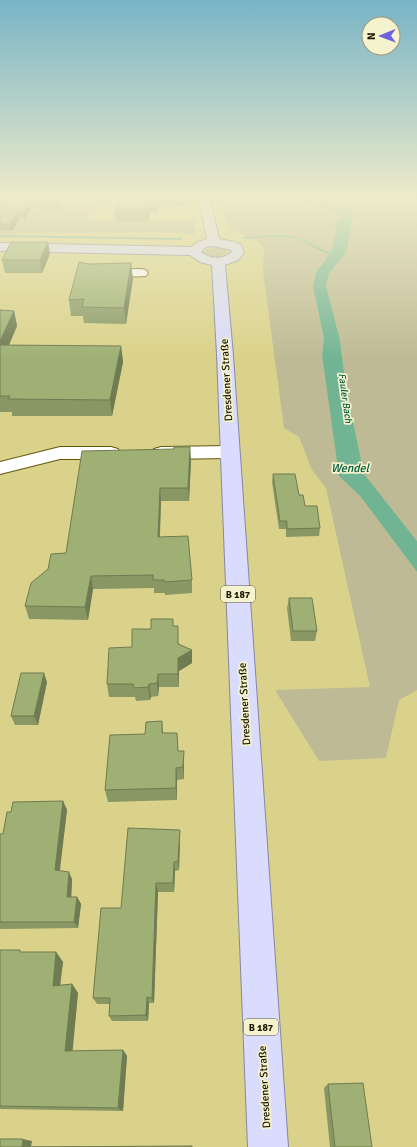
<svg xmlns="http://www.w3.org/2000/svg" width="417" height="1147" font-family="Signika,sans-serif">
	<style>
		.green { fill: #beba95 }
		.water { fill: #71b494 }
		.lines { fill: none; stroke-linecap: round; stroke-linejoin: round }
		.stream { fill: #71b494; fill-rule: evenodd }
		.minor-casing { stroke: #615807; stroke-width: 2 }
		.major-casing { stroke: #8787a5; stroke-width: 2 }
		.minor { fill: #fff; fill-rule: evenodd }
		.major { fill: #dadcfe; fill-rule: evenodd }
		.wall { fill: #889764 }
		.shaded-wall { fill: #6f7b51 }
		.building { fill: #9eb074; stroke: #6f7b51 }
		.labels { text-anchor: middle; stroke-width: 3.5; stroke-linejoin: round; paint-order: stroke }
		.far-water-label { font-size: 10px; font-style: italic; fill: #005b3d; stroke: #f5f2ce }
		.shield { fill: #f5f2ce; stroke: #5b573e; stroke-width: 1 }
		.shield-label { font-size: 10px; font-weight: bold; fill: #191500 }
		.street-label { font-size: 11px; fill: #191500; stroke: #f5f2ce }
		.water-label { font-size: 12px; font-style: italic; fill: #005b3d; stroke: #f5f2ce }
	</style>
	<rect width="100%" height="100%" fill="#dad28a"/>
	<g class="green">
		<polygon points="0,198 103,198 100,209 89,209 86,220 194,220 196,234 152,232 0,234"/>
		<polygon points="218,198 293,198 338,213 342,220 337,228 331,253 313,287 324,338 322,355 339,475 360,496 417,572 417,690 399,700 386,758 319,761 275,690 370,687 326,488 312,470 299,437 284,428 263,271 264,249 258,242 230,229"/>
		<polygon points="313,198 373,200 374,198 417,198 417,541 364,474 346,388 340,340 326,286 329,274 346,252 354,216 350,211 315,202"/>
		<path d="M217,247L225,249L227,252C222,258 212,258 205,253L206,249Z"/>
	</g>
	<polygon class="water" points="293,198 313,198 316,202 350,211 354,216 346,252 329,274 326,286 340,340 346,388 364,474 417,541 417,572 360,496 339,476 322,355 324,338 313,287 316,272 331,253 337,228 334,223 342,219 338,213"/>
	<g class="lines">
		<g class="stream">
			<polygon points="0,235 181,238 183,239 181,240 0,237"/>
			<path d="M273,235H288L295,237L306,241L323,250L339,255L337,256C320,254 312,244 297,239C281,234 261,238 244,239L242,238L244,237Z"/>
		</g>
		<defs>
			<g id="minor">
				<polygon points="141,269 146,270 148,273 146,276 102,278 97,277 95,274 97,271 102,270"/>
				<polygon points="230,446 236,448 239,452 236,456 230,458 161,459 154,457 152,453 154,449 161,447"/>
				<polygon points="60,447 111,447 118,449 120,453 118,457 111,459 60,459 0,474 0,462"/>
			</g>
			<path id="major" d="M199,198H210L219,239L235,242L241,245L244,253L238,260L225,265L233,355L288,1147H248L217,355L212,265L200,262L190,255L0,251V243L191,247L198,242L207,239ZM214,246L231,250L232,252C223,260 210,259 201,252L206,247Z"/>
		</defs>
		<use href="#minor" class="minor-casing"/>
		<use href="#major" class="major-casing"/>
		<use href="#minor" class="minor"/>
		<use href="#major" class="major"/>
	</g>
	<g class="wall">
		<polygon points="0,198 65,198 58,209 31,208 25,219 19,219 12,231 0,231"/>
		<polygon points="120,198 184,198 184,206 158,207 157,213 150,212 148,221 116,221 115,209"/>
		<polygon points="48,242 50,254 42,273 5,273 2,260"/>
		<polygon points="133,278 126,324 84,323 83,316 71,316 69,300"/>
		<polygon points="0,310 14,311 17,326 9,345 121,346 123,362 112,416 12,416 12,412 0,412"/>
		<polygon points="191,460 189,501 161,501 160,537 192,580 192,593 165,595 165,593 154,593 154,588 93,589 88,620 29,619 25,606 48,569 66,553"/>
		<polygon points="273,474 299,495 305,506 320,528 319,536 286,537 286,529 279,529 272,482"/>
		<polygon points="289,598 317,631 315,641 291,641 287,608"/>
		<polygon points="173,626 179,644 192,650 192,663 179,671 179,687 159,687 158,696 151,697 150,700 136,701 135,697 109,697 107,684 132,647 151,629"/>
		<polygon points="47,682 38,725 15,725 11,716"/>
		<polygon points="163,733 178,745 178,751 184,764 184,779 177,780 177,800 108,802 105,790"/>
		<polygon points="63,801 67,810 59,871 72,879 71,897 77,897 81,904 78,928 0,929 0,834 3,834 11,812"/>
		<polygon points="180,840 179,870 175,871 174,892 158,892 154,1003 149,1003 148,1021 112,1021 109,1016 110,1004 97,1004 93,998 121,908"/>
		<polygon points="0,950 22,952 56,952 63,962 60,985 72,984 78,993 72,1051 123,1050 127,1056 123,1111 0,1109"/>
		<polygon points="328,1084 372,1147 330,1147 324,1088"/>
	</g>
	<g class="shaded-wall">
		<polygon points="60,198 65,198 58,209 57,202"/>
		<polygon points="157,198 158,198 158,207 157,213"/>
		<polygon points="30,201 31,208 25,219 24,212"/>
		<polygon points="149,201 150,212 148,221 148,209"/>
		<polygon points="17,212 19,219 12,231 10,224"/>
		<polygon points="48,242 50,254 42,273 40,260"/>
		<polygon points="131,263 133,278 126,324 124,308"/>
		<polygon points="14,311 17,326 2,361 0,352 0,341"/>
		<polygon points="121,346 123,362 112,416 110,400"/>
		<polygon points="190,447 191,460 189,501 188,488"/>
		<polygon points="160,488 161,501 159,551 158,537"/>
		<polygon points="91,576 93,589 88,620 85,607"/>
		<polygon points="192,650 192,663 179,671 179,687 178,674 178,658"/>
		<polygon points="44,673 47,682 38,725 34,716"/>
		<polygon points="158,674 159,687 158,696 157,683"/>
		<polygon points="149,684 151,697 150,700 148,687"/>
		<polygon points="162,721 163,734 162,733"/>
		<polygon points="184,751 184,779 183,767"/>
		<polygon points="176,768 177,780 177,800 176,788"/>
		<polygon points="63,801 67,810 59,878 55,870"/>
		<polygon points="180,830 180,840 179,870 178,861"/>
		<polygon points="174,862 175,871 174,892 173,883"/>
		<polygon points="69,872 72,879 71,904 67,897"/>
		<polygon points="156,883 158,892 154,1003 152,998"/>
		<polygon points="77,897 81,904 78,928 74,922"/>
		<polygon points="56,952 63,962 59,994 53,986"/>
		<polygon points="72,984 78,993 72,1057 65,1051"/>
		<polygon points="147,997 149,1003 148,1021 146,1015"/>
		<polygon points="123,1050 127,1056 123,1111 118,1108"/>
		<polygon points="23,1139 32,1141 31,1147 22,1147"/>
	</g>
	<g class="building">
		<polygon points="0,198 60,198 57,202 30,201 24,212 17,212 10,224 0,224"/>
		<polygon points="120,198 157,198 157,201 149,201 148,209 115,209"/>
		<polygon points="11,242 48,242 40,260 2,260"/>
		<polygon points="79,262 89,264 131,263 124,308 82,307 84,299 69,300"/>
		<polygon points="0,310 14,311 0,341"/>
		<polygon points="0,345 121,346 110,400 8,399 10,396 0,396"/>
		<polygon points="174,447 190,447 188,488 160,488 158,537 188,536 192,580 164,582 164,580 153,580 153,575 91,576 85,607 25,606 31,583 48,569 51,554 66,553 82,451 174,449"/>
		<polygon points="273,474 295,474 299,495 303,495 305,506 317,506 320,528 287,529 287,521 280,521"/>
		<polygon points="289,598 312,598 317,631 293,631"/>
		<polygon points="151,619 173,619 173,626 178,626 178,644 192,650 178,658 178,674 158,674 157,683 149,684 148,687 134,688 133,684 107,684 109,648 132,647 132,629 151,629"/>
		<polygon points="21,673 44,673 34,716 11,716"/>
		<polygon points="162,721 162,733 177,733 178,751 184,751 183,767 176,768 176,788 105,790 110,735 145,734 146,722"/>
		<polygon points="63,801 55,870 69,872 67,897 77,897 74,922 0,922 0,834 3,834 7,812 11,812 13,802"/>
		<polygon points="128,828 180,830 178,861 174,862 173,883 156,883 152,998 147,997 146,1015 109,1016 110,998 93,998 101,908 121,908"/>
		<polygon points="0,950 20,950 20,952 56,952 53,986 72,984 65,1051 123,1050 118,1108 0,1106"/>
		<polygon points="363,1083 372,1147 335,1147 328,1084"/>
		<polygon points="0,1139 23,1139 22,1147 192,1146 192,1147 0,1147"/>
	</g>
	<linearGradient id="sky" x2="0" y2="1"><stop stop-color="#78b4c6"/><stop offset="0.55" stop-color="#eeebca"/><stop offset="1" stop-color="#eeebca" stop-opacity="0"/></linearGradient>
	<rect width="417" height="359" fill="url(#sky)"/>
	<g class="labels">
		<g class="far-water-label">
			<text transform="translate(346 398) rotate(82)" y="4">Fauler Bach</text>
		</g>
		<g class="shield">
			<rect x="221" y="586" width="34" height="16" rx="3"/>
			<rect x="244" y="1019" width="34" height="16" rx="3"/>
		</g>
		<g class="shield-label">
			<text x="238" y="598">B 187</text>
			<text x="261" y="1031">B 187</text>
		</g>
		<g class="street-label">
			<text transform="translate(226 380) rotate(-93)" y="4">Dresdener Straße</text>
			<text transform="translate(244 704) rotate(-93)" y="4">Dresdener Straße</text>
			<text transform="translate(264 1087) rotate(-93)" y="4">Dresdener Straße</text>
		</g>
		<g class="water-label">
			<text x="350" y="472">Wendel</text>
		</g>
	</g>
	<g transform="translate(381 36) rotate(269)"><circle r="19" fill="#f5f2ce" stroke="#9d9a7c"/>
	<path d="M0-3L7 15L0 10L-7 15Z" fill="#6b62dc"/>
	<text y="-6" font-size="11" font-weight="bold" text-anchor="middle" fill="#191500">N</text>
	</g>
</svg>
